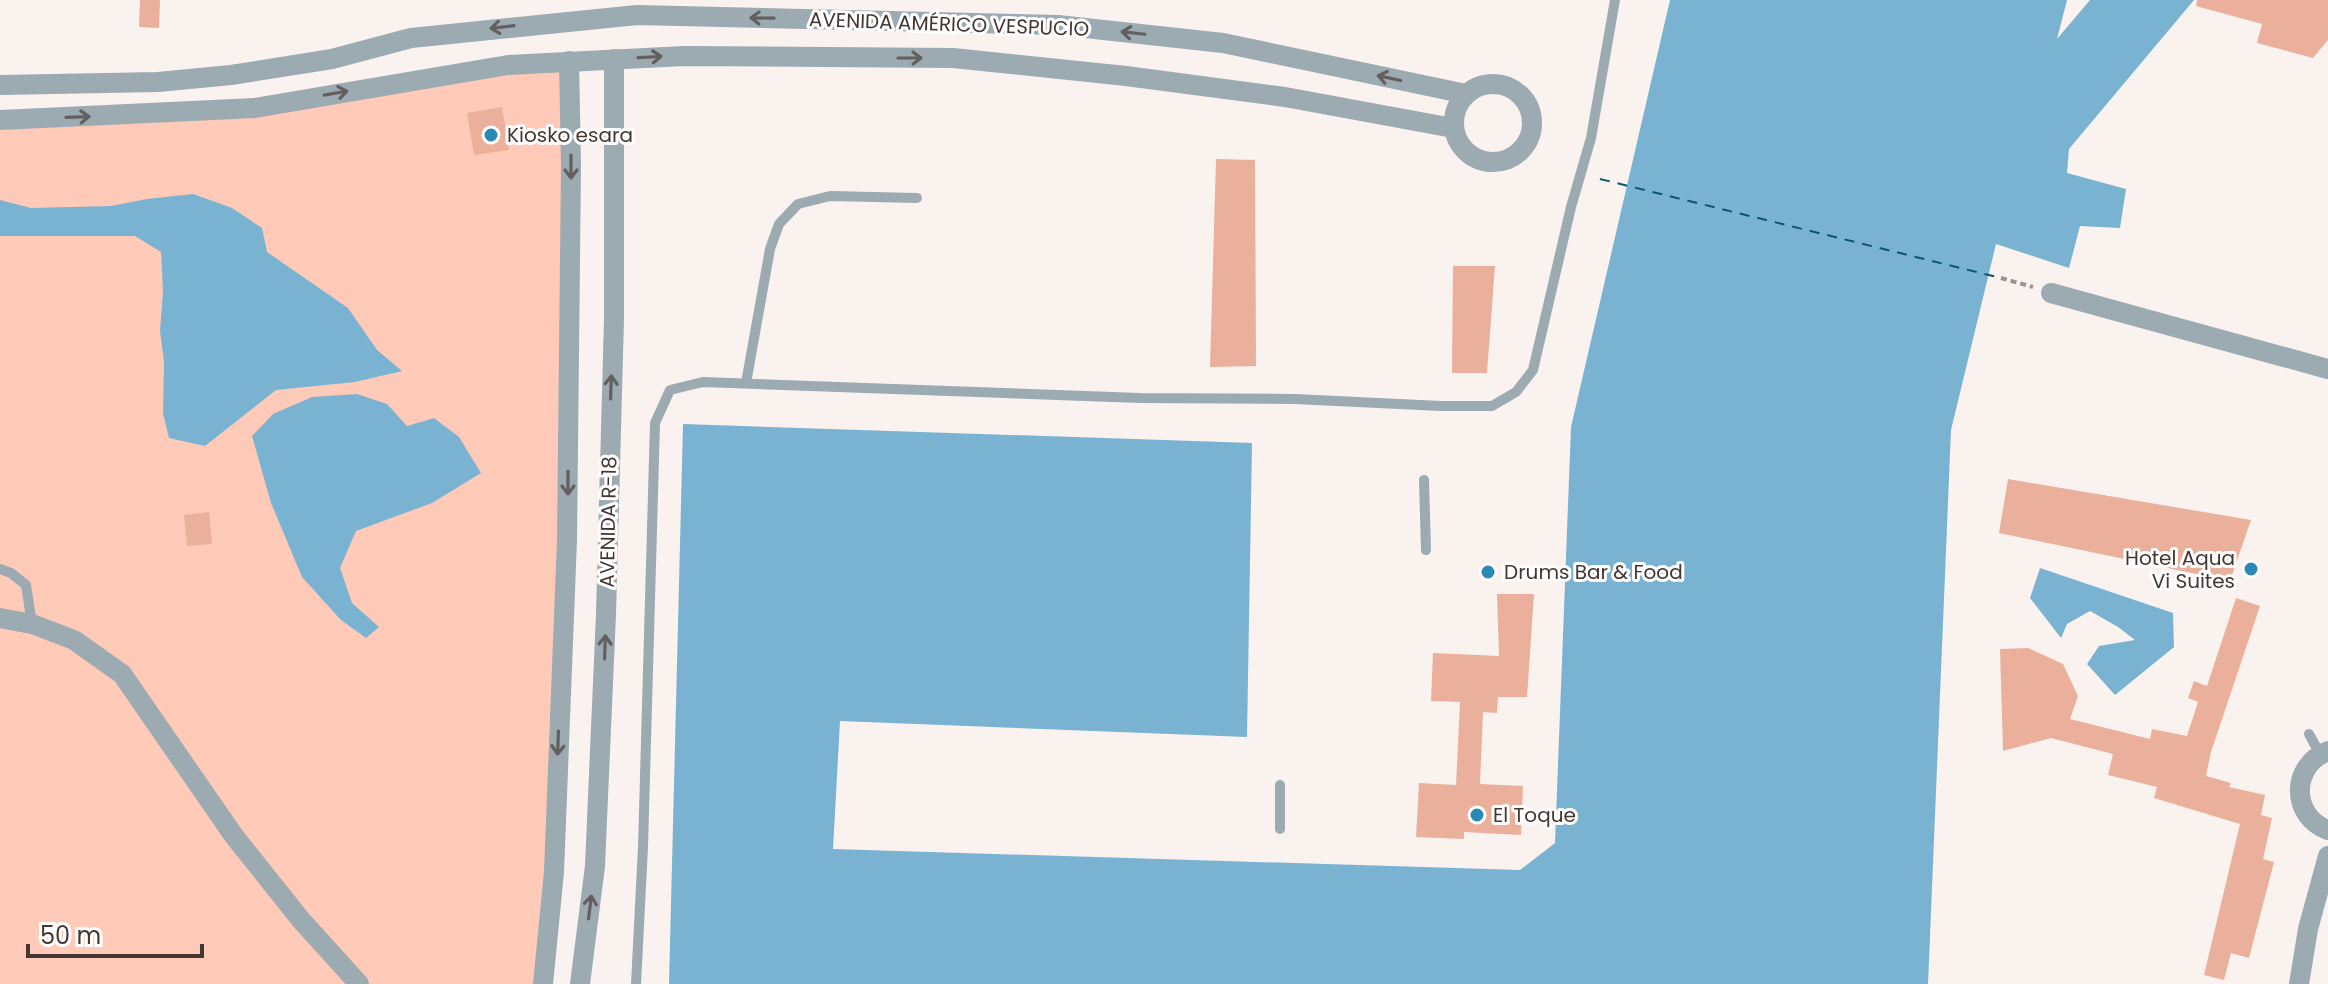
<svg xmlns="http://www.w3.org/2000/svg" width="2328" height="984" font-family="Poppins,sans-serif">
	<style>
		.green { fill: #ffcab7 }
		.water { fill: #7ab3d2 }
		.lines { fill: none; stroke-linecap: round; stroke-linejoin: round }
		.ferry { stroke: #0c5675; stroke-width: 2; stroke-dasharray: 10 8; stroke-linecap: butt }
		.building { fill: #ebb09b }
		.path { stroke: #9c928d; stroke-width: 4; stroke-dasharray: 6 4; stroke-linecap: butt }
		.service { stroke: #9caab2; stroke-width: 10 }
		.minor { stroke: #9caab2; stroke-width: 20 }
		.oneway { stroke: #635f5e }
		.poi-dot { fill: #2b89b5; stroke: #fff; stroke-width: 3 }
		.labels { text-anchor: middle; stroke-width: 6; stroke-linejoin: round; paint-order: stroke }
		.street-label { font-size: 20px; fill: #443630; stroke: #fff }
		.poi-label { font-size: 20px; fill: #443630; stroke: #fff; text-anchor: start }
	</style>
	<rect width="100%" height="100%" fill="#f9f2ef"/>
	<polygon class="green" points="569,61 567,540 544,984 0,984 0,120 115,116"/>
	<g class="water">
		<polygon points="1670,0 2067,0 2057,39 2090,0 2194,0 2069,149 2067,173 2126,189 2120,228 2080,226 2069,268 1996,244 1951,430 1928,984 669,984 683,424 1252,443 1247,737 840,721 833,849 1520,870 1555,843 1571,427"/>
		<polygon points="193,194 232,208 262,228 267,252 348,308 377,350 402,371 355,382 276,390 205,446 169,438 163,413 164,362 160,331 163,291 161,252 135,236 0,236 0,200 31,208 111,206 147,199"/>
		<polygon points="357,394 387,404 407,426 434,418 459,437 481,473 432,503 356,531 340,568 352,603 379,627 366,638 341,620 302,577 271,503 252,436 273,414 312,397"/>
		<polygon points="2040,568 2173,613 2174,647 2115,695 2087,664 2099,646 2135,640 2118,627 2090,611 2067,624 2061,638 2030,598"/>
	</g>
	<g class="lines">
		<polyline class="ferry" points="1600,179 2001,278"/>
	</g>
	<g class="building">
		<polygon points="140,0 160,0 159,28 139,27"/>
		<polygon points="2197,0 2328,0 2328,40 2313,58 2257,43 2262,24 2196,6"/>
		<polygon points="502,107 509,150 474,155 467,113"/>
		<polygon points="1216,159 1255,160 1256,366 1210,367"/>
		<polygon points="1453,266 1495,266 1487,373 1452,373"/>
		<polygon points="2008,479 2251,520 2230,581 1999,533"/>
		<polygon points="209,512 212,544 187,546 184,515"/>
		<polygon points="1497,594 1534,594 1527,697 1498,697 1497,713 1483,712 1480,784 1523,786 1521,835 1464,832 1464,839 1416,837 1419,783 1456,785 1460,702 1431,701 1433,653 1499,656"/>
		<polygon points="2236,598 2260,606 2211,752 2206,776 2231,783 2229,787 2265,795 2261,815 2272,818 2263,859 2274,862 2249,958 2231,953 2224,980 2204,975 2240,824 2154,798 2157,787 2108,775 2113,754 2051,738 2003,751 2000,649 2028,648 2063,664 2078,696 2070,719 2150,739 2152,729 2187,736 2198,702 2188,698 2194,681 2207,686"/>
	</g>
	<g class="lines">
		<polyline class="path" points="2001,278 2033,287"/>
		<g class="service">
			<polyline points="746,383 770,249 779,224 798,204 830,196 917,198"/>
			<polyline points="1424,480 1426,550"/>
			<polyline points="0,569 11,573 26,585 32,624"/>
			<polyline points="2309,734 2320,754"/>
			<polyline points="1280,785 1280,829"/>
			<polyline points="636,984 643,847 655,423 670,390 703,382 1140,398 1295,399 1441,406 1492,406 1516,392 1533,370 1571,207 1591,138 1615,0"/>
		</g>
		<g class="minor">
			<circle cx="1493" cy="123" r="39"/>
			<polyline points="0,85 158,82 231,75 332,59 411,38 637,15 1058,25 1223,43 1466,94"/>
			<polyline points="0,120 255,108 508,65 684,56 953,58 1126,76 1285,97 1453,128"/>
			<polyline points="2051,293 2328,369"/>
			<polyline points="0,618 32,624 74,640 122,674 234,836 301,920 359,984"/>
			<path d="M2328,751C2291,765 2290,816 2328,830"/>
			<polyline points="543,984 554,872 567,540 571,165 569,61"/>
			<polyline points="580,984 595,866 606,614 614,319 614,59"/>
			<polyline points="2299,984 2308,929 2328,856"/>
		</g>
	</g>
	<defs><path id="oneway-shaft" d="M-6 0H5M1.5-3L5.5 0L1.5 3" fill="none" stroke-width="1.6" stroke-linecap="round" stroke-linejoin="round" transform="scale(2)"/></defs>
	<g class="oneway">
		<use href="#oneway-shaft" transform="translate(762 18) rotate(-179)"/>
		<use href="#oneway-shaft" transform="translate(502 27) rotate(173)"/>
		<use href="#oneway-shaft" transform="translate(1133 33) rotate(-174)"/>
		<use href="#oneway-shaft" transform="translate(650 57) rotate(-3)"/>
		<use href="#oneway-shaft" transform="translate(910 58)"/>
		<use href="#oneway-shaft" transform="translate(1389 78) rotate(-168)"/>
		<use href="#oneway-shaft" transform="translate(336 93) rotate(-10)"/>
		<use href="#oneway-shaft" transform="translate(78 117) rotate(-2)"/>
		<use href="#oneway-shaft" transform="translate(571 167) rotate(90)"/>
		<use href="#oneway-shaft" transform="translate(611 387) rotate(-88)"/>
		<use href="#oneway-shaft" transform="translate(568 483) rotate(90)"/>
		<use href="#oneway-shaft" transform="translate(605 647) rotate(-88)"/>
		<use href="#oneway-shaft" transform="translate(558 743) rotate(92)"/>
		<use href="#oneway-shaft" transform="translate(590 907) rotate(-83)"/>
	</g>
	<g class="poi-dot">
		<circle cx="491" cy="135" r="8"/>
		<circle cx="2251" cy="569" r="8"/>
		<circle cx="1488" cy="572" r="8"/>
		<circle cx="1477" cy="815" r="8"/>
	</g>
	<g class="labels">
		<g class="street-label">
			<text transform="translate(949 24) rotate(2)" y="7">AVENIDA AMÉRICO VESPUCIO</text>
			<text transform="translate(608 522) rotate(-89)" y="7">AVENIDA R-18</text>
		</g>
		<g class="poi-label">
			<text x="507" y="142">Kiosko esara</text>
			<text x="2235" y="565" text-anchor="end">Hotel Aqua<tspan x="2235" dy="23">Vi Suites</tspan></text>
			<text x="1504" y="579">Drums Bar &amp; Food</text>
			<text x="1493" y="822">El Toque</text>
		</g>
	</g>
	<path d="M28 944v12h174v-12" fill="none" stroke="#443630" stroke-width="4"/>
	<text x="40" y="944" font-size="24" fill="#443630" stroke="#ffffff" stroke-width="6" paint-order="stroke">50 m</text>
</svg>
